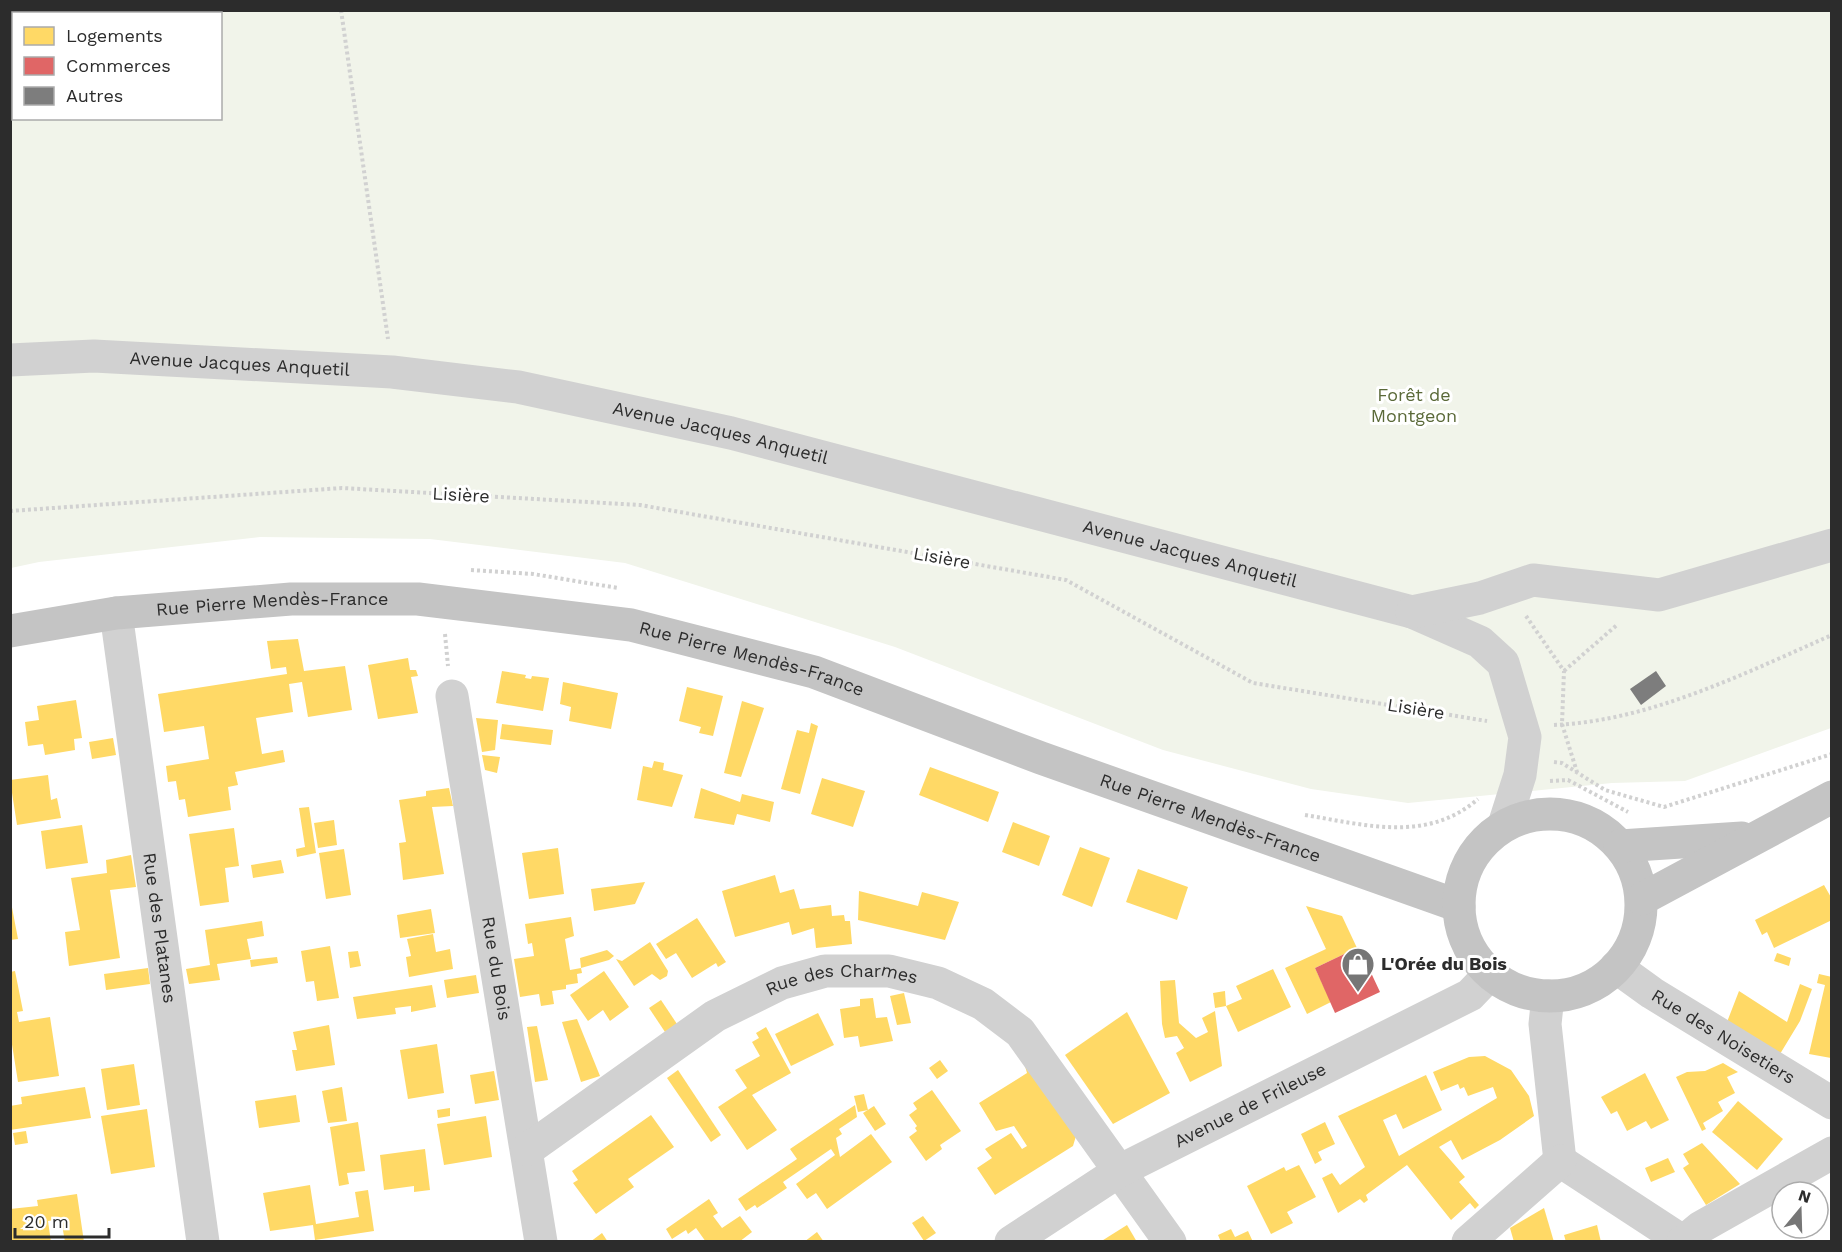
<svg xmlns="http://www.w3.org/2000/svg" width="1842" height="1252" font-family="'Work Sans',sans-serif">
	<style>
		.green { fill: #f1f4ea; fill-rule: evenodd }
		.homes { fill: #ffd966 }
		.shops { fill: #e06666 }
		.building { fill: #7d7d7d }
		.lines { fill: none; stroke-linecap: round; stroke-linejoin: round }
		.path { stroke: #d1d1d1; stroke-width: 4; stroke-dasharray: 3 3; stroke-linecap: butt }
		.minor { stroke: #d1d1d1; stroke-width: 33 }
		.major { stroke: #c4c4c4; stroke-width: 33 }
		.labels { text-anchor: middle; stroke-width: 6; stroke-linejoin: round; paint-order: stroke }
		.street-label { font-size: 18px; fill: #2c2c2c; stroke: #fff }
		.park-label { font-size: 18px; fill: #5a6938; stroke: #fff }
		.poi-label { font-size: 18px; font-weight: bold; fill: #2c2c2c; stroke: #fff; text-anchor: start }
	</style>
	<rect width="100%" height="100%" fill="#fff"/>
	<path class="green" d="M11,11H1831V728L1685,781L1612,783L1408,803L1311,789L1163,750L895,647L625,563L430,539L260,537L39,562L11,568ZM14,14H220V118H14Z"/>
	<g class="homes">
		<polygon points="298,639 304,671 345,666 352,710 308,717 302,682 289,684 293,712 256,718 262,754 283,750 285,762 235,772 238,785 228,787 231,810 188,817 185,799 179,800 176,781 168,782 166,766 209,759 204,726 164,732 158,694 287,674 286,667 271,669 267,641"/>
		<polygon points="408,658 410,670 416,670 418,676 411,677 418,713 378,719 368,665"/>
		<polygon points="502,671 526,675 525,678 531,679 532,676 549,678 543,711 496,703"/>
		<polygon points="563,682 618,693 611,729 569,721 571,707 560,704"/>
		<polygon points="687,687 723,696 713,736 699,733 701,727 679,721"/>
		<polygon points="76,700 82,738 74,739 75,750 45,755 43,744 28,746 25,722 39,720 37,706"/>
		<polygon points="742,701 764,708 741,777 724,773"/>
		<polygon points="476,718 498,720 495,750 482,752"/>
		<polygon points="811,723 818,726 800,794 781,789 797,730 809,733"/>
		<polygon points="502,724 553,730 551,745 500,739"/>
		<polygon points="113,738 116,755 92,759 89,742"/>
		<polygon points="482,755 500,757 497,773 485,770"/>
		<polygon points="654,761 664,763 663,770 683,775 672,807 637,800 643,766 652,768"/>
		<polygon points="930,767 999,792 988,822 919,795"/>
		<polygon points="48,775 51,800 57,798 61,818 17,825 10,780"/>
		<polygon points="822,778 865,791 853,827 811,814"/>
		<polygon points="449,788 453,806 432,807 444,874 403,880 399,843 406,842 399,800 426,796 426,791"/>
		<polygon points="701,788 740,802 742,794 774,802 770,822 737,814 734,825 694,818"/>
		<polygon points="309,807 316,853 297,857 296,849 305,847 299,808"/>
		<polygon points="334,820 337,845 318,848 314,823"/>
		<polygon points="1013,822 1050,836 1039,866 1002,852"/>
		<polygon points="82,825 88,863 46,869 41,831"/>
		<polygon points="234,828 239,866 225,868 229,902 200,906 189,834"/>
		<polygon points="1080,847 1110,858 1092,907 1062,895"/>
		<polygon points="558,848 564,894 529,899 522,853"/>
		<polygon points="344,849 351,895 326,899 319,853"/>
		<polygon points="131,855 136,887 110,890 120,958 69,966 65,932 80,930 71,878 107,873 106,860"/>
		<polygon points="281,860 284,873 253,878 251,865"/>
		<polygon points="1138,869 1188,887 1177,920 1126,902"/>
		<polygon points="775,875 780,893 794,889 800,909 831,905 832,916 844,915 845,921 850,921 852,944 816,948 814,928 792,935 789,922 735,937 722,891"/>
		<polygon points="645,882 635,904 594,911 591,889"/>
		<polygon points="1824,885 1832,899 1832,920 1774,948 1767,932 1762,935 1755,920"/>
		<polygon points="859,891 918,906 922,892 959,902 945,940 858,920"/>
		<polygon points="10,897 18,939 10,940"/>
		<polygon points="1306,906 1342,916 1357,948 1315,968 1331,1002 1307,1014 1285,968 1326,949"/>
		<polygon points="431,909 435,933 400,938 397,915"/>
		<polygon points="571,917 574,936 565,939 570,970 581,968 582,973 577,974 578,983 566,985 566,989 552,991 554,1004 541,1006 539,994 520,997 514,959 534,956 532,943 528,944 525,924"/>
		<polygon points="697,918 726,962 718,967 716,963 692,978 676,953 666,959 656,944"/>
		<polygon points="262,921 264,936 247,939 251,959 217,964 220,980 189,984 186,969 210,965 205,930"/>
		<polygon points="433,934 436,952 450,949 453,969 409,977 406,957 411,956 407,939"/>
		<polygon points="650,942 668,971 667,976 660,980 652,974 634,986 616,959 622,961"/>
		<polygon points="330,946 339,998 317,1001 314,981 306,982 301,951"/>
		<polygon points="607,950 614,956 609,960 581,968 580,958"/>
		<polygon points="358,951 361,966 350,968 348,952"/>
		<polygon points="1777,953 1791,958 1789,966 1774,961"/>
		<polygon points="277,957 278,963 251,967 250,960"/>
		<polygon points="148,968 150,984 106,990 104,974"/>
		<polygon points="1273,969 1291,1007 1238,1032 1226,1006 1242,999 1236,986"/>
		<polygon points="15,971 23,1011 17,1012 19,1022 50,1017 59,1076 18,1082 10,1032 10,972"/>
		<polygon points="604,971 629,1007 610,1021 603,1010 588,1021 570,995"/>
		<polygon points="1819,974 1832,977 1831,1058 1809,1054 1825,985 1817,983"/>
		<polygon points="476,975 479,993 447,998 444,980"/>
		<polygon points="1175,980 1179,1023 1196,1038 1208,1032 1202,1018 1215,1011 1222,1066 1190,1082 1176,1053 1184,1048 1177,1036 1165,1038 1162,1024 1160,981"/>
		<polygon points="1800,984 1812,989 1800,1021 1780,1054 1727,1022 1739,991 1787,1022"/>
		<polygon points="432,985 436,1007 411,1012 411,1006 395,1008 396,1014 357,1019 353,997"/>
		<polygon points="1225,991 1226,1006 1215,1008 1213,993"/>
		<polygon points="904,993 911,1023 897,1025 890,996"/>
		<polygon points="873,998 876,1018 887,1017 893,1041 860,1047 858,1036 844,1038 840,1009 860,1006 860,999"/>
		<polygon points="661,1000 677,1024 665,1032 649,1008"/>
		<polygon points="1127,1012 1170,1093 1113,1124 1065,1055"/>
		<polygon points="818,1013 834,1045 791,1066 775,1034"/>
		<polygon points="577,1019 600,1076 581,1082 562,1022"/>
		<polygon points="329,1025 335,1065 296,1071 292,1050 297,1050 293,1032"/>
		<polygon points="537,1026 548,1080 535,1082 527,1027"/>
		<polygon points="766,1027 791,1073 752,1095 777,1130 747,1150 718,1107 747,1088 735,1070 760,1056 752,1042 759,1038 756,1033"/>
		<polygon points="437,1044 444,1093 408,1099 400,1050"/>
		<polygon points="1485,1056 1511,1070 1529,1096 1534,1116 1500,1140 1462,1160 1451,1140 1439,1147 1465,1177 1459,1182 1479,1205 1475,1209 1470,1203 1451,1220 1407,1165 1366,1195 1368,1200 1364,1203 1360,1199 1338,1213 1322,1178 1332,1173 1340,1185 1365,1167 1338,1116 1426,1075 1442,1110 1403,1129 1396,1114 1383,1120 1399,1156 1497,1098 1493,1087 1468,1096 1464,1087 1460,1089 1458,1084 1441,1091 1433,1072 1469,1057"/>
		<polygon points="940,1060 948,1071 937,1079 929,1068"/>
		<polygon points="1723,1063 1738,1072 1727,1077 1735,1093 1718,1102 1723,1111 1703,1123 1706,1129 1702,1131 1676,1077 1687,1072 1705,1071"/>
		<polygon points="134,1064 140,1105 107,1110 101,1069"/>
		<polygon points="1025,1066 1076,1136 1073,1146 995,1195 977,1168 992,1158 985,1149 1011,1133 1022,1149 1027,1146 1014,1126 996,1131 979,1103 1027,1073"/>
		<polygon points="678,1070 721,1135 711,1142 667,1078"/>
		<polygon points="494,1071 499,1100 475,1104 470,1075"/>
		<polygon points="1645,1073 1669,1120 1651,1129 1646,1121 1627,1131 1617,1111 1611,1114 1601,1097"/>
		<polygon points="85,1087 91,1118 10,1130 10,1106 22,1104 21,1097"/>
		<polygon points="342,1087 347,1121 328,1123 322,1091"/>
		<polygon points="932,1090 961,1131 940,1145 942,1149 926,1161 909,1137 917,1131 915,1128 917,1126 909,1115 917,1109 913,1103"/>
		<polygon points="864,1094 868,1110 858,1112 854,1096"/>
		<polygon points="296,1095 300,1122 259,1128 255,1101"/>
		<polygon points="1738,1101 1783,1139 1757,1170 1712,1132"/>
		<polygon points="855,1105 857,1117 839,1129 842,1134 836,1138 840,1157 871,1134 892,1162 827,1209 816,1193 807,1199 796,1184 835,1155 831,1149 783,1182 787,1188 757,1208 755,1205 746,1211 738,1199 797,1159 790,1149"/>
		<polygon points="874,1106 886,1124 875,1131 863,1113"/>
		<polygon points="450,1108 450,1116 438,1118 437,1110"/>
		<polygon points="147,1109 155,1167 111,1174 101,1116"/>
		<polygon points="651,1115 674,1147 628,1179 634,1187 596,1214 573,1183 578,1180 572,1171"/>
		<polygon points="486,1116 492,1157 444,1165 437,1124"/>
		<polygon points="358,1122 365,1171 347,1173 349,1184 339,1186 330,1127"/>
		<polygon points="1325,1122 1335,1144 1318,1152 1322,1160 1315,1164 1301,1134"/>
		<polygon points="26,1131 28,1143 15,1145 13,1133"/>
		<polygon points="1702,1143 1740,1184 1706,1205 1683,1168 1689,1164 1683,1154"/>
		<polygon points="425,1149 430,1190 414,1192 414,1186 384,1190 380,1155"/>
		<polygon points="1668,1158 1675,1172 1651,1182 1645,1168"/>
		<polygon points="1299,1165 1316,1197 1287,1212 1293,1223 1271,1234 1247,1186 1284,1167 1286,1171"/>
		<polygon points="310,1185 316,1224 359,1217 355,1192 368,1190 374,1231 315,1240 313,1225 270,1231 263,1193"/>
		<polygon points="77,1194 84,1242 65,1242 61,1219 48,1221 51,1242 10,1242 10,1209 38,1206 37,1200"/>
		<polygon points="709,1199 718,1213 713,1216 722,1228 740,1216 752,1232 739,1242 706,1242 696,1228 688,1234 686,1230 672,1239 666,1229"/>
		<polygon points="1544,1208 1554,1242 1514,1242 1510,1228"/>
		<polygon points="923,1216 936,1233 924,1241 912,1223"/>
		<polygon points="1127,1225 1137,1242 1100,1242"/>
		<polygon points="1597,1225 1601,1242 1566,1242 1564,1235"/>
		<polygon points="1231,1229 1235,1237 1248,1231 1253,1242 1221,1242 1218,1235"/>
		<polygon points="817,1232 824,1242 804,1242"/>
		<polygon points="602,1233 608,1242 590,1242"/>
	</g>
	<polygon class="shops" points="1359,947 1380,992 1335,1013 1315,968"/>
	<polygon class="building" points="1656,671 1666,686 1641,705 1630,689"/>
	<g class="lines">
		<g class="path">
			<polyline points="341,10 388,339"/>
			<polyline points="10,511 342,488 640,505 1066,580 1253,683 1487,721"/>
			<polyline points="471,570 533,574 618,588"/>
			<polyline points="1526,616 1564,671 1562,724 1577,772"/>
			<polyline points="445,634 448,666"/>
			<polyline points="1564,671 1618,624"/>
			<path d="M1554,725C1650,721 1745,673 1832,635"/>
			<polyline points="1554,762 1562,763 1605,790 1664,807 1832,754"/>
			<polyline points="1550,781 1568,780 1628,812"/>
			<path d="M1305,815C1366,825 1427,843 1478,799"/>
		</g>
		<g class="minor">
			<path id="s1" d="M10,360L94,356L392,372L518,387L731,433L1412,612L1480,642L1503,663L1525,737L1520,775L1504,825"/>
			<polyline points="1412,612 1480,598 1533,580 1659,595 1832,545"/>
			<path id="s2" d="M116,613L203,1242"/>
			<path id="s3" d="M452,696L541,1242"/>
			<path id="s4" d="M1616,967L1652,993L1832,1103"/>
			<polyline points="1548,996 1545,1024 1560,1161"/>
			<path id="s5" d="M527,1150L715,1016L782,983L825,971H889L938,983L983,1004L1020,1032L1170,1242"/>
			<polyline points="1560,1161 1684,1242"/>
			<path id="s6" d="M1011,1242L1121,1170L1470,995L1490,974"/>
			<polyline points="1468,1242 1560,1161"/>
			<polyline points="1683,1242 1701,1227 1832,1153"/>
		</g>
		<g class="major">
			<path id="s7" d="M10,631L116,613L291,599H418L631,625L814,672L1041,758L1459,906"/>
			<circle cx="1550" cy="905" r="91"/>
			<polyline points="1620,846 1742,838"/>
			<polyline points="1642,899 1832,797"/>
		</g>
	</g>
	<defs>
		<symbol id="shop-pin" viewBox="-11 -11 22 30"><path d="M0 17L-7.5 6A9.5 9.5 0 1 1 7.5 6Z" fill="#767676" stroke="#fff"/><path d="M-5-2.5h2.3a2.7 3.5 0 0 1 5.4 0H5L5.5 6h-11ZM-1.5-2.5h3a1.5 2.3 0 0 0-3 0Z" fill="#fff"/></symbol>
	</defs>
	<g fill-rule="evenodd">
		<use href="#shop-pin" x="1339" y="945" width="38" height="52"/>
	</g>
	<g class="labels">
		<g class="street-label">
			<text dy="6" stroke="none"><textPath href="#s1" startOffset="230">Avenue Jacques Anquetil</textPath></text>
			<text dy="6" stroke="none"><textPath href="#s1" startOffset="717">Avenue Jacques Anquetil</textPath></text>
			<text transform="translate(461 495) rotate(3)" y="6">Lisière</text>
			<text dy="6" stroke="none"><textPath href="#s1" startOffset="1202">Avenue Jacques Anquetil</textPath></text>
			<text transform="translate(942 558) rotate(10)" y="6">Lisière</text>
			<text dy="6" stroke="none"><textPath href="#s7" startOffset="264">Rue Pierre Mendès-France</textPath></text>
			<text dy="6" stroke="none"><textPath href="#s7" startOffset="750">Rue Pierre Mendès-France</textPath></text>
			<text transform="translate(1416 709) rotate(9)" y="6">Lisière</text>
			<text dy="6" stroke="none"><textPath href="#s7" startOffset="1236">Rue Pierre Mendès-France</textPath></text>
			<text dy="6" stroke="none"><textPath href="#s2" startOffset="318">Rue des Platanes</textPath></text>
			<text dy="6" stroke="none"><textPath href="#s3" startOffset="276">Rue du Bois</textPath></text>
			<text dy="6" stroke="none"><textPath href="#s5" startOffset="366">Rue des Charmes</textPath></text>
			<text dy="6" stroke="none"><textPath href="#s4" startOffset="128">Rue des Noisetiers</textPath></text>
			<text dy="6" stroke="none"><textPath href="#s6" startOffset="276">Avenue de Frileuse</textPath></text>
		</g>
		<g class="park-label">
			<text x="1414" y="401">Forêt de<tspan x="1414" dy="21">Montgeon</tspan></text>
		</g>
		<g class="poi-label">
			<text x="1381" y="970">L'Orée du Bois</text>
		</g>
	</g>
	<rect width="1842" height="1252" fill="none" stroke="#2c2c2c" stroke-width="24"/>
	<rect x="12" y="12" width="210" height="108" fill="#ffffff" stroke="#ababab" stroke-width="1.5"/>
	<rect x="24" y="27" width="30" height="18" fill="#ffd966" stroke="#ababab" stroke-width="1.5"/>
	<text x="66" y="42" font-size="18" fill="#2c2c2c">Logements</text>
	<rect x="24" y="57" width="30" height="18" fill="#e06666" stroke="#ababab" stroke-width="1.5"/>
	<text x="66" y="72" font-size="18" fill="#2c2c2c">Commerces</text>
	<rect x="24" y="87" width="30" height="18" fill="#7d7d7d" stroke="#ababab" stroke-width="1.5"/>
	<text x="66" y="102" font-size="18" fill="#2c2c2c">Autres</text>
	<g transform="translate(1800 1210) rotate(19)"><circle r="28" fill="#ffffff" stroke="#ababab" stroke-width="1.5"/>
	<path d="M0-4.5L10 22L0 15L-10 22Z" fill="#767676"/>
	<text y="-9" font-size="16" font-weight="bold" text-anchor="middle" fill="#2c2c2c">N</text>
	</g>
	<path d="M15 1228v9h94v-9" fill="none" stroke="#2c2c2c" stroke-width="3"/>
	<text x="24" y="1228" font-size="18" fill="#2c2c2c" stroke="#ffffff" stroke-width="4.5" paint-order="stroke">20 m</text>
</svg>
